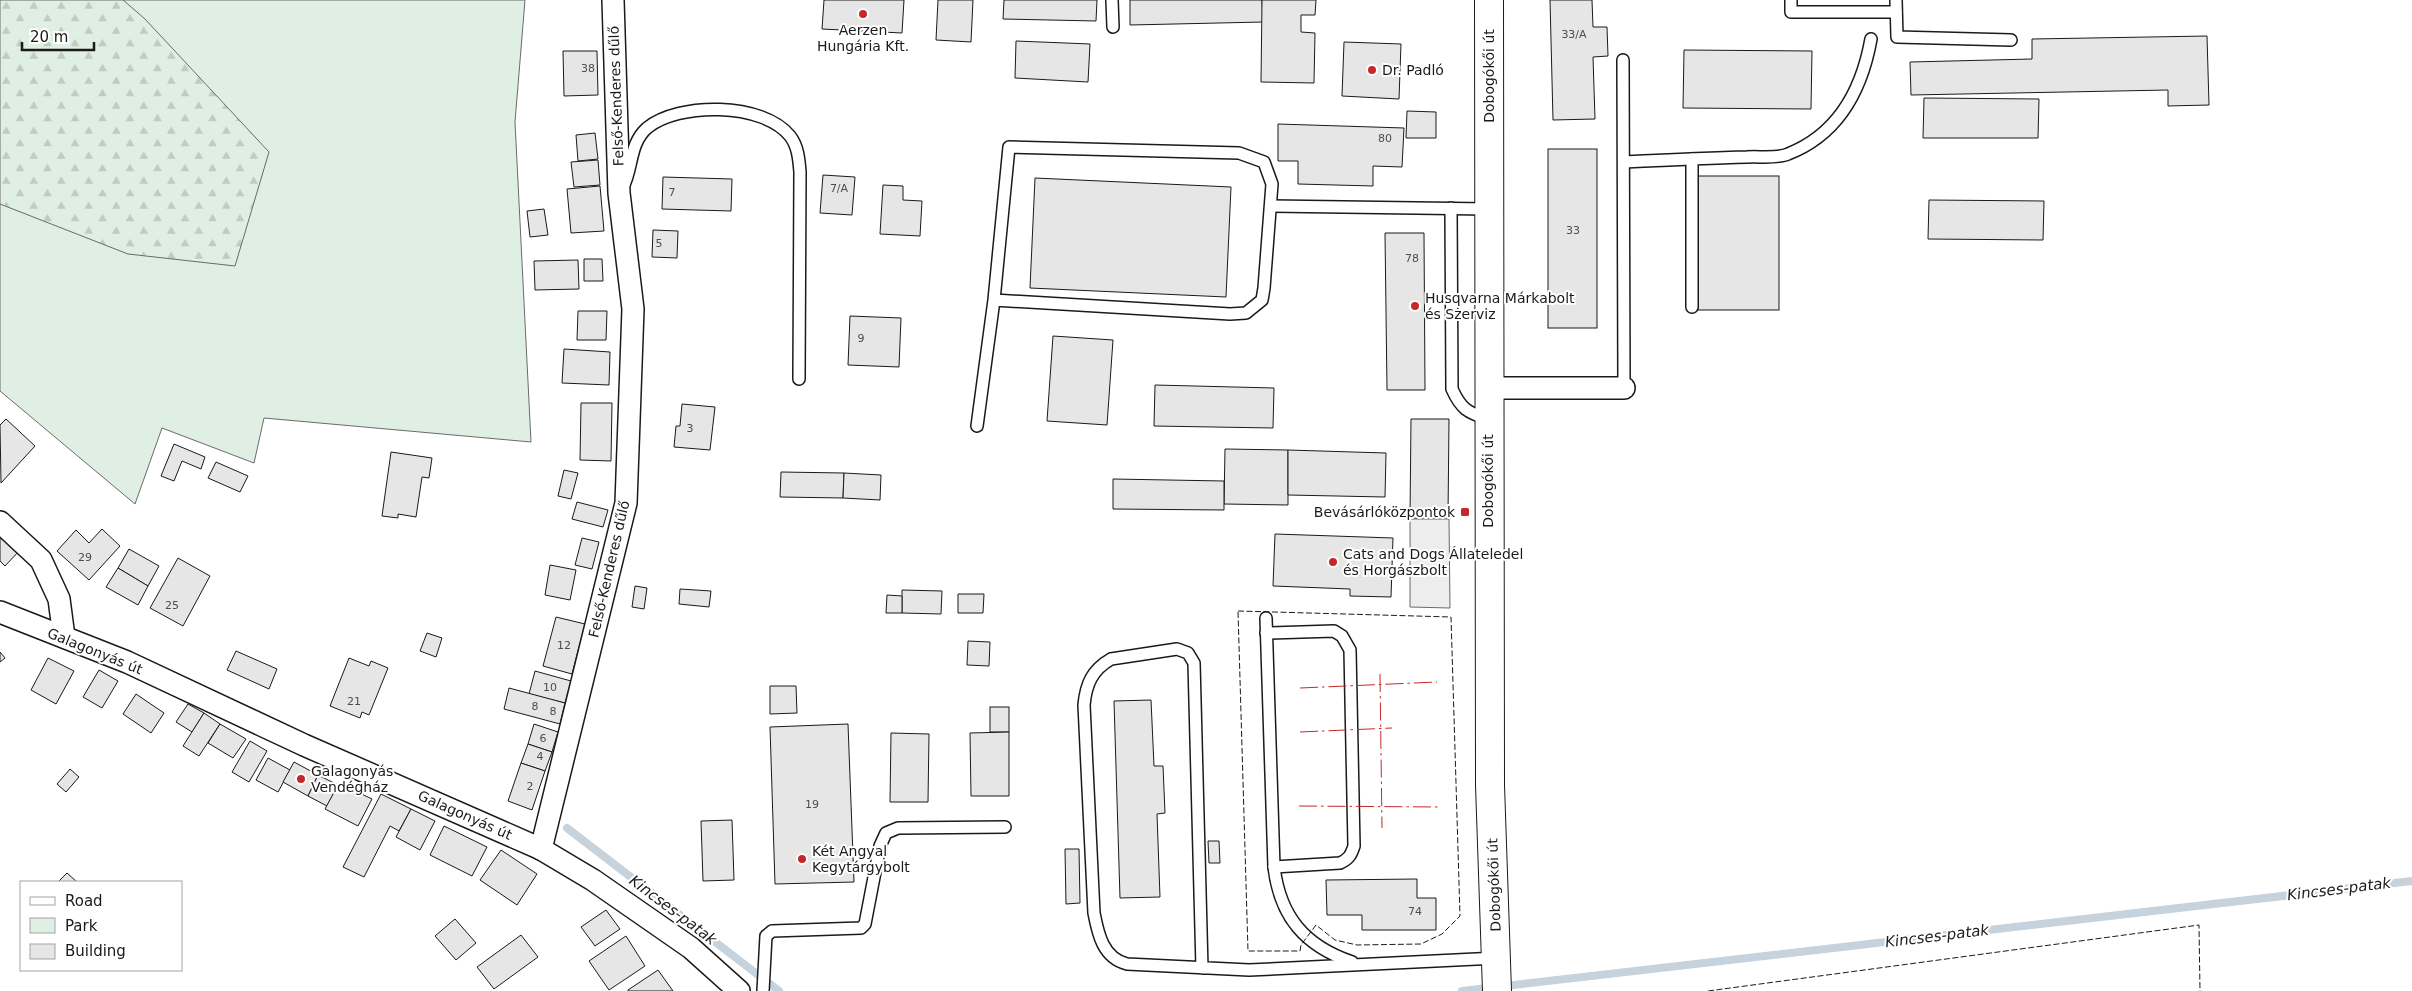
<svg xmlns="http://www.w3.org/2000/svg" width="2412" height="991" font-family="'DejaVu Sans',sans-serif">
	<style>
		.green { fill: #e0efe3; stroke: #6a6a6a }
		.forest { fill: url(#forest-firs); stroke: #6a6a6a }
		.parking { fill: #ededed; stroke: #6a6a6a }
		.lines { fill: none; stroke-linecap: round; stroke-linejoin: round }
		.stream { stroke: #c6d2dc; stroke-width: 8 }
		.building { fill: #e6e6e6; stroke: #1a1a1a }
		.lane-casing { stroke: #1a1a1a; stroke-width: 14 }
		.street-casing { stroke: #1a1a1a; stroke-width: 24 }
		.secondary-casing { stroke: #1a1a1a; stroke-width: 30 }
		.lane { stroke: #fff; stroke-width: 11 }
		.street { stroke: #fff; stroke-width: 21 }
		.secondary { stroke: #fff; stroke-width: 28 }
		.fence { stroke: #1a1a1a; stroke-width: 1; stroke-dasharray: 6 2.5; stroke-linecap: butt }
		.power { stroke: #c62828; stroke-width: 1; stroke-dasharray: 18 4 2.5 4; stroke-linecap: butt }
		.poi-dot { fill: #c62828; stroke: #fff; stroke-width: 2 }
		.labels { text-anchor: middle; stroke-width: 4; stroke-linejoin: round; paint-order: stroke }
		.number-label { font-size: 11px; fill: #4d4d4d }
		.poi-label { font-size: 14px; fill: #1a1a1a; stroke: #fff; text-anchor: start }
		.street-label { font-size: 14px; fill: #1a1a1a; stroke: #fff }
		.water-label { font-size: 15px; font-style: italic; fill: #1a1a1a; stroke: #fff }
	</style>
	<defs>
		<pattern id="forest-firs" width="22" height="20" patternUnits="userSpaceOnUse" patternTransform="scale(1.25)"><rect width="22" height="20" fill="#e0efe3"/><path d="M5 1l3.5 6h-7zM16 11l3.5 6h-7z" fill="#c0ccc2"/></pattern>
	</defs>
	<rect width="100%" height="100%" fill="#fff"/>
	<polygon class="green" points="0,0 525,0 515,122 531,442 264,418 254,463 162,428 135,504 0,391"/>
	<polygon class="forest" points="0,0 123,0 145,19 269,152 235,266 128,254 0,204"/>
	<polygon class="parking" points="1410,519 1449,519 1450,608 1410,607"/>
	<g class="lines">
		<g class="stream">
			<polyline points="567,828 779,991"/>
			<polyline points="1462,991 2412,881"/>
		</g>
	</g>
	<g class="building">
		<polygon points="824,0 904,0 902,33 822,29"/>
		<polygon points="938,0 973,0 971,42 936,40"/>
		<polygon points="1004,0 1097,0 1096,21 1003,19"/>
		<polygon points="1130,0 1262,0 1263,22 1130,25"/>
		<polygon points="1262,0 1316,0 1315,15 1301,15 1301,32 1315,33 1314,83 1261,82"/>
		<polygon points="1550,0 1592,0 1593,27 1607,27 1608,56 1593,57 1595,119 1553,120"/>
		<polygon points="2207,36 2209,105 2168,106 2168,90 1911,95 1910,62 2032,59 2032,39"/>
		<polygon points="1016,41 1090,44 1088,82 1015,78"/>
		<polygon points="1344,42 1401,44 1399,99 1342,96"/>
		<polygon points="1684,50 1812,51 1811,109 1683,108"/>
		<polygon points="563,51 597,51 598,95 564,96"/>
		<polygon points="1924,98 2039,99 2038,138 1923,138"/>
		<polygon points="1407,111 1436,112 1436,138 1406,138"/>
		<polygon points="1278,124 1404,128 1402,167 1373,166 1373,186 1298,184 1298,161 1278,161"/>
		<polygon points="595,133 598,159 578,161 576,135"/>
		<rect x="1548" y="149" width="49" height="179"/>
		<polygon points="598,160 600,185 574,187 571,162"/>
		<polygon points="823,175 855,177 852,215 820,213"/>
		<rect x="1698" y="176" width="81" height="134"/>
		<polygon points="663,177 732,179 731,211 662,209"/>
		<polygon points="1035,178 1231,187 1226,297 1030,288"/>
		<polygon points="883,185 903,186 903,200 922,201 920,236 880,234"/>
		<polygon points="600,186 604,231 571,233 567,189"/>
		<polygon points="1929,200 2044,201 2043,240 1928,239"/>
		<polygon points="544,209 548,235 530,237 527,211"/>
		<polygon points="653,230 678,231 677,258 652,257"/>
		<polygon points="1385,233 1424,233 1425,390 1387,390"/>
		<polygon points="584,259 602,259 603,281 584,281"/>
		<polygon points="578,260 579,289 535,290 534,261"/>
		<polygon points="578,311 607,311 606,340 577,340"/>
		<polygon points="850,316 901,318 899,367 848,365"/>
		<polygon points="1053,336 1113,340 1107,425 1047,421"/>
		<polygon points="564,349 610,352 609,385 562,383"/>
		<polygon points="1155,385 1274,388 1273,428 1154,426"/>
		<polygon points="581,403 612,403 611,461 580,460"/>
		<polygon points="682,404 715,407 710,450 674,447 676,426 680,426"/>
		<polygon points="6,419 35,446 1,483 0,425"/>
		<polygon points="1411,419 1449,419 1448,518 1410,518"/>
		<polygon points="174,444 205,457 201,469 182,461 174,481 161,476"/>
		<polygon points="1225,449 1288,450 1288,505 1224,504"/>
		<polygon points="1288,450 1386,453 1385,497 1288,495"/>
		<polygon points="391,452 432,458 429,478 422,477 416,517 398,514 398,518 382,516"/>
		<polygon points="216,462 248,476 240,492 208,478"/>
		<polygon points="564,470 578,473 571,499 558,496"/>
		<polygon points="781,472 844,473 843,498 780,497"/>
		<polygon points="844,473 881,475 880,500 843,498"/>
		<polygon points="1113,479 1224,481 1224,510 1113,509"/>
		<polygon points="577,502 608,510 603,527 572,519"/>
		<polygon points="0,529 21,549 5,566 0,561"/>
		<polygon points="102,529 120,546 89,580 57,551 76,530 89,543"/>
		<polygon points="1275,534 1393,538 1391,597 1350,596 1350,589 1273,586"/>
		<polygon points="582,538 599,542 592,569 575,565"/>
		<polygon points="129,549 159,566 148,586 118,568"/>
		<polygon points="178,558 210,576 183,626 150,608"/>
		<polygon points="550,565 576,570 570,600 545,595"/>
		<polygon points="118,568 148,586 138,605 106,587"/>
		<polygon points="635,586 647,588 644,609 632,607"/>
		<polygon points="680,589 711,591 709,607 679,604"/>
		<polygon points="902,590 942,591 941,614 902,613"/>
		<polygon points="958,594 984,594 983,613 958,613"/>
		<polygon points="887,595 902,596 902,613 886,613"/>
		<polygon points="556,617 585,624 572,674 543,666"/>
		<polygon points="427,633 442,638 436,657 420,651"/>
		<polygon points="968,641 990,642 989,666 967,665"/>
		<polygon points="236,651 277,669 269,689 227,670"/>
		<polygon points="0,652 5,658 0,662"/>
		<polygon points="48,658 74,671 56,704 31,690"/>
		<polygon points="349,658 369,666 371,661 388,668 369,715 362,712 360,718 330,706"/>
		<polygon points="99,670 118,681 102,708 83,697"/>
		<polygon points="535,671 571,681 565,703 529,694"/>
		<polygon points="770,686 796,686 797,713 770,714"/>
		<polygon points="509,688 565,703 560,724 504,709"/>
		<polygon points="136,694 164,713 151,733 123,714"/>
		<polygon points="1151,700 1154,766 1163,766 1165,813 1157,814 1160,897 1120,898 1114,701"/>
		<polygon points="188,704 204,713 192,732 176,722"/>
		<rect x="990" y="707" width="19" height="25"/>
		<polygon points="204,713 220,724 199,756 183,746"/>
		<polygon points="220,724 246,739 233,758 208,743"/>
		<polygon points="534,724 558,732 552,752 528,744"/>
		<polygon points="848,724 854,882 775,884 770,727"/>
		<polygon points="1009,732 1009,796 971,796 970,733"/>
		<polygon points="891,733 929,734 928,802 890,802"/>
		<polygon points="250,741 267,751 249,782 232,772"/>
		<polygon points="528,744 552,752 545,771 521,763"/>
		<polygon points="268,758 290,770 278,792 256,780"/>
		<polygon points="294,762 318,775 308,796 283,782"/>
		<polygon points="521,763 545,771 532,810 508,801"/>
		<polygon points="70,769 79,777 66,792 57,784"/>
		<polygon points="318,775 338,785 327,806 308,796"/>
		<polygon points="339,783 372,799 358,826 325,809"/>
		<polygon points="381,794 411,809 399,831 390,826 364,877 343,867"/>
		<polygon points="411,809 435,821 420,850 396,837"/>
		<polygon points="732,820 734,880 703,881 701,821"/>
		<polygon points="444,826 487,847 472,876 430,855"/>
		<polygon points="1208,841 1219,841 1220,863 1209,863"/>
		<polygon points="1065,849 1079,849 1080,903 1066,904"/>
		<polygon points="501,850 537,874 517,905 480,880"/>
		<polygon points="67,873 77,882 58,882"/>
		<polygon points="1417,879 1417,898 1436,898 1436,930 1362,930 1362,915 1327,915 1326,880"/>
		<polygon points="606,910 620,929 595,946 581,927"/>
		<polygon points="455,919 476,943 456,960 435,936"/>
		<polygon points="521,935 538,957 494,989 477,967"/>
		<polygon points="626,936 645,966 609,990 589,961"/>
		<polygon points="658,970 673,991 628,991 628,990"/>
	</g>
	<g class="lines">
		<defs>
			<g id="lane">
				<polyline points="1112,0 1113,27"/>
				<polyline points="1791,0 1791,12 1896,12"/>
				<polyline points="1896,0 1897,37 2011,40"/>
				<polyline points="1623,60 1624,388"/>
				<path d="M1624,162C1665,160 1706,158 1747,157C1759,156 1777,159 1788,154C1839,134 1862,89 1871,39"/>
				<path d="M623,187C633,168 629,144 647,128C678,102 763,102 790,136C798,146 799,160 800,172L799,379"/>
				<polyline points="1271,206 1488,209"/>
				<path d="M1451,208L1452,389C1461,409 1468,413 1488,419"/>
				<polyline points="1692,307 1692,159"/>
				<polyline points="977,426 994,300 1009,147 1239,153 1264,162 1272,184 1264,288 1262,300 1246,313 1230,314 994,300"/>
				<path d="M1266,618L1274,867C1280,917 1305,946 1352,962"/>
				<path d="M1266,633L1334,631L1342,636L1350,650L1354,846C1351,855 1349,859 1340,863L1274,867"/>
				<path d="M1202,968L1194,663L1188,653L1177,649L1111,659C1092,670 1086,684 1084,705L1094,913C1098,934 1103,958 1127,964L1249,970L1497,958"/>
				<polyline points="763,991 766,936 772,931 861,928 865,924 880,846 886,833 898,828 1005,827"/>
			</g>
			<g id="street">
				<polyline points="1488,388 1624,388"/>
				<polyline points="0,522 41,560 59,599 64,637"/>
				<polyline points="0,612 127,662 304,745 541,849 593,880 691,948 739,991"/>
				<polyline points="541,849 626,503 633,309 619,193 613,0"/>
			</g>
			<polyline id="secondary" points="1489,0 1490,785 1497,991"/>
		</defs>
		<use href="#lane" class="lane-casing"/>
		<use href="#street" class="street-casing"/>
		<use href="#secondary" class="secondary-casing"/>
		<use href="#lane" class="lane"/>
		<use href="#street" class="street"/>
		<use href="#secondary" class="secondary"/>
		<g class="fence">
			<polygon points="1238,611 1451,617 1460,916 1442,934 1421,944 1357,945 1335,940 1316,925 1301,945 1300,951 1248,951"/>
			<polyline points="1708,991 2199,925 2200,991"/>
		</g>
		<g class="power">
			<polyline points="1380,674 1382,828"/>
			<polyline points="1300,688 1437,682"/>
			<polyline points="1300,732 1392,728"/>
			<polyline points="1299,806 1439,807"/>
		</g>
	</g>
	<g class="poi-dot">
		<circle cx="863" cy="14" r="5"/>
		<circle cx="1372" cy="70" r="5"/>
		<circle cx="1415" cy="306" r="5"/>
		<rect x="1460" y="507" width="10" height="10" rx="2.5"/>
		<circle cx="1333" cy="562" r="5"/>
		<circle cx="301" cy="779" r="5"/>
		<circle cx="802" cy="859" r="5"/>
	</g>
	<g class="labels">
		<g class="number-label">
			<text x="1574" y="38">33/A</text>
			<text x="588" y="72">38</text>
			<text x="1385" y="142">80</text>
			<text x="839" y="192">7/A</text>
			<text x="672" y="196">7</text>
			<text x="1573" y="234">33</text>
			<text x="659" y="247">5</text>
			<text x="1412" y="262">78</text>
			<text x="861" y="342">9</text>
			<text x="690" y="432">3</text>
			<text x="85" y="561">29</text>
			<text x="172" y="609">25</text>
			<text x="564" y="649">12</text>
			<text x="550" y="691">10</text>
			<text x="354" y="705">21</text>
			<text x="535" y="710">8</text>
			<text x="553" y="715">8</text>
			<text x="543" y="742">6</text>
			<text x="540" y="760">4</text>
			<text x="530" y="790">2</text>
			<text x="812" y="808">19</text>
			<text x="1415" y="915">74</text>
		</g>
		<g class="poi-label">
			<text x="863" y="35" text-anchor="middle">Aerzen<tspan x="863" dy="16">Hungária Kft.</tspan></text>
			<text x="1382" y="75">Dr. Padló</text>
			<text x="1425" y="303">Husqvarna Márkabolt<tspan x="1425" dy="16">és Szerviz</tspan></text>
			<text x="1455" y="517" text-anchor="end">Bevásárlóközpontok</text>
			<text x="1343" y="559">Cats and Dogs Állateledel<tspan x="1343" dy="16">és Horgászbolt</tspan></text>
			<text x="311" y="776">Galagonyás<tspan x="311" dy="16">Vendégház</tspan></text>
			<text x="812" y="856">Két Angyal<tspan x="812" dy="16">Kegytárgybolt</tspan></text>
		</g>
		<g class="street-label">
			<text transform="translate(1489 76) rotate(-90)" y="5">Dobogókői út</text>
			<text transform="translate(616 96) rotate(-92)" y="5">Felső-Kenderes dűlő</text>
			<text transform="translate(1488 481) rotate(-90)" y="5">Dobogókői út</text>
			<text transform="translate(609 569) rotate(-77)" y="5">Felső-Kenderes dűlő</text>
			<text transform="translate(95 651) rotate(22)" y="5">Galagonyás út</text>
			<text transform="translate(465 815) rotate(24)" y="5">Galagonyás út</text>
			<text transform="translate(1494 885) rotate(-92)" y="5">Dobogókői út</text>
		</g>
		<g class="water-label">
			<text transform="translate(2339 889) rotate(-7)" y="5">Kincses-patak</text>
			<text transform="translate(673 910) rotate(37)" y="5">Kincses-patak</text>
			<text transform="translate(1937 936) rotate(-7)" y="5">Kincses-patak</text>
		</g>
	</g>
	<rect x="20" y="881" width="162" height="90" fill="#ffffff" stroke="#a3a3a3"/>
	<rect x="30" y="897" width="25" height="8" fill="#ffffff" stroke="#a3a3a3"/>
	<text x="65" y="906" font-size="15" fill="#1a1a1a">Road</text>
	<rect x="30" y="918" width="25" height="15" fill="#e0efe3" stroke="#a3a3a3"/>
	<text x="65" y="931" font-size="15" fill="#1a1a1a">Park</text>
	<rect x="30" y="944" width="25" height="15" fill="#e6e6e6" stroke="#a3a3a3"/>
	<text x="65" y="956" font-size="15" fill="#1a1a1a">Building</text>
	<path d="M22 42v8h72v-8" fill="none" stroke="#1a1a1a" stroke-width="2.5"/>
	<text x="30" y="42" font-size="15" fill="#1a1a1a" stroke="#ffffff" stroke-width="4" paint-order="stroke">20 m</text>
</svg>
